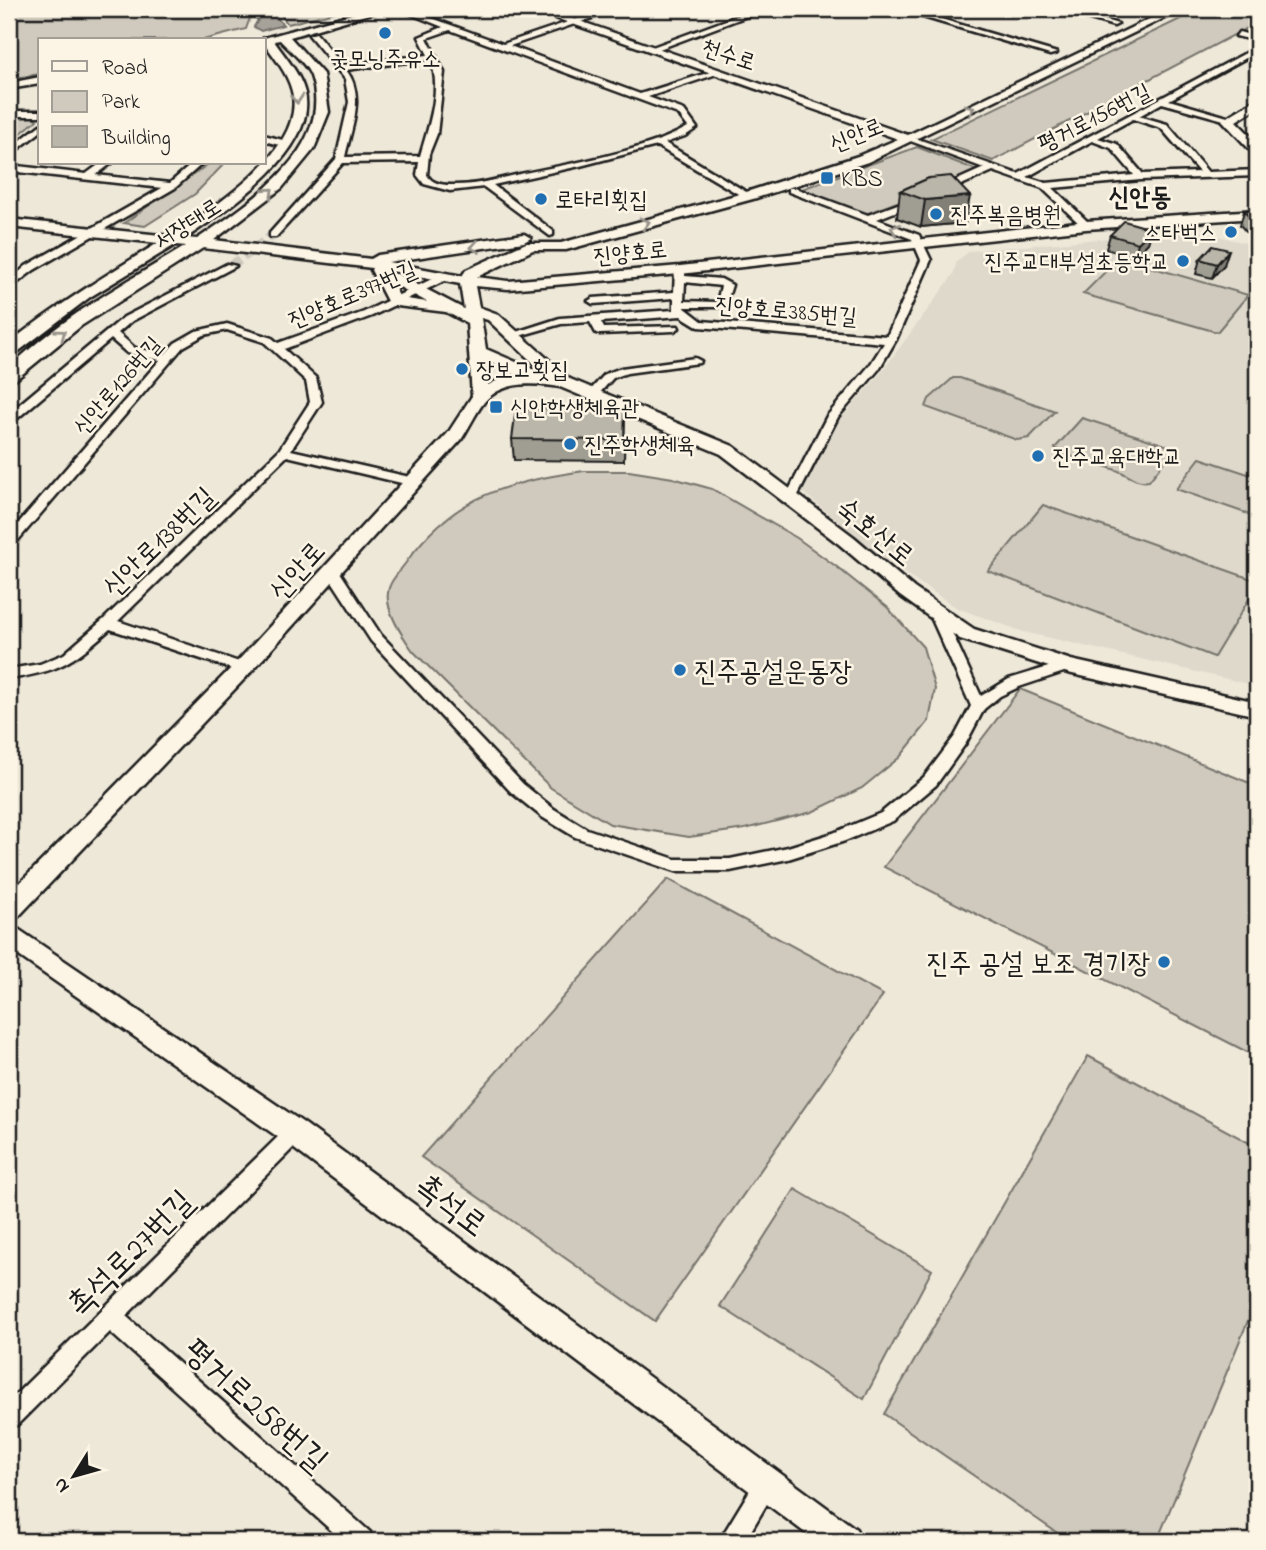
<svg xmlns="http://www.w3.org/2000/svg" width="1266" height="1550" font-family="'Indie Flower','Poor Story',sans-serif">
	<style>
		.built { fill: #ded9cb }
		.green { fill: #cfcabd; stroke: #76736c; stroke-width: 2 }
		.water { fill: #a7a299; stroke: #6f6c67; stroke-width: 2 }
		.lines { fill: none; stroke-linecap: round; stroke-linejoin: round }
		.street-tunnel { stroke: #cec9bd; stroke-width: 10; stroke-dasharray: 10 5; stroke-linecap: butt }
		.street-casing { stroke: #1c1c1c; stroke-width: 5 }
		.secondary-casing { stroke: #1c1c1c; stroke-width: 5 }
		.street { fill: #fcf5e5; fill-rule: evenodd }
		.secondary { fill: #fcf5e5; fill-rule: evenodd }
		.wall { fill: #a09d92; stroke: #1c1c1c; stroke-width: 2 }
		.shaded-wall { fill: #827f77; stroke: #1c1c1c; stroke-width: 2 }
		.building { fill: #bab6aa; stroke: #1c1c1c; stroke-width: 2 }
		.oneway { stroke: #97938b }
		.poi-dot { fill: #1f6fb2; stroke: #fcf5e5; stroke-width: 2.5 }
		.labels { text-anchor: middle; stroke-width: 5; stroke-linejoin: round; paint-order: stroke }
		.far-street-label { font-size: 23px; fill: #1c1c1c; stroke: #fcf5e5 }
		.far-poi-label { font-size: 23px; fill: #1c1c1c; stroke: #fcf5e5; text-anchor: start }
		.far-quarter-label { font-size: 26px; font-weight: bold; fill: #1c1c1c; stroke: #fcf5e5 }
		.street-label { font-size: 28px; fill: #1c1c1c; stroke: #fcf5e5 }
		.poi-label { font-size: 28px; fill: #1c1c1c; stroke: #fcf5e5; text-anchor: start }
		.near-street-label { font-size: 33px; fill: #1c1c1c; stroke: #fcf5e5 }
	</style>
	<rect width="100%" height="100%" fill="#eee8d9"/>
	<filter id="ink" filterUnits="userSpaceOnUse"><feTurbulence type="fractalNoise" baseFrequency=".0143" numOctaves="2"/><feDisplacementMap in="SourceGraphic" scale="14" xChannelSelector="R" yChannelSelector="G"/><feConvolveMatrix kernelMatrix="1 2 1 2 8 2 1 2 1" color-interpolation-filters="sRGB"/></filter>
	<g filter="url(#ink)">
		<polygon class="built" points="1194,230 1257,246 1257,686 1024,632 957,608 881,557 799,489 838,422 881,373 953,275 957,261 970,251"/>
		<g class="green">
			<polygon points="9,9 242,9 251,15 246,29 203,40 40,40 40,74 9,79"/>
			<polygon points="276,9 346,9 288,24"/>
			<polygon points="1201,9 1257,9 1257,23 993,161 931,139"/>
			<polygon points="9,115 34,117 37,120 9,143"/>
			<polygon points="917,147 979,171 863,215 799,190"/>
			<polygon points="210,163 225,163 195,194 145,226 124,223"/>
			<polygon points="1119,258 1248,295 1217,332 1083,294"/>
			<polygon points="953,378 960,378 1055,411 1029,438 1017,440 926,407 929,399"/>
			<path d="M1082,418L1175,448L1149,481C1139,483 1131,477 1123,473C1105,464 1067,459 1055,448Z"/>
			<polygon points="1200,458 1257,477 1257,517 1176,489"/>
			<path d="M584,471H629L673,478L712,489L797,538L837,567L887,607L923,647L935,689L929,721L900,757L862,788L812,812L745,829L689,837L610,824L551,788L413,651C403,637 385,611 388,593C389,581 401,570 407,561C454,495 508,482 584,471Z"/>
			<polygon points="1043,505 1257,581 1257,586 1214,657 988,571"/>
			<polygon points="1020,689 1257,786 1257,1057 884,867"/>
			<polygon points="668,879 883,995 655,1321 421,1157"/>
			<polygon points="1088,1056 1257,1147 1257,1299 1157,1541 1069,1541 884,1414"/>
			<polygon points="795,1189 932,1270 864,1399 720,1306"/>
		</g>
		<polygon class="water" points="244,9 270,9 283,25 261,31 254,27 258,20"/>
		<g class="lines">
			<polyline class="street-tunnel" points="231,266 273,235"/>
			<defs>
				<g id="street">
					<path d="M398,9H407L503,44L606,9H627L613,11L510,46L640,94L717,70V74L648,97L684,110L697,128L685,136L665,143L753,196L745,198L657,146L580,166L493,185L553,231V235L550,236L484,187L450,191L424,184L417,175L419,162L343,163L276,237H270V233L336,159L349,102L345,79L309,35L316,33L342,65L428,55L419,37L443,27ZM450,30L678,114L688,127C647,151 568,164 520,174C498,179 474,186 450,185C441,185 432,183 427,175L429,154L437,134L444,72L427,38ZM430,59C443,88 428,128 420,156L345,157C351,129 366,95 346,70Z"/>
					<polygon points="756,9 766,9 654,51 647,49"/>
					<polygon points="896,9 907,9 1057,53 1050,55"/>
					<polygon points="1056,9 1067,9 1118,24 1114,26"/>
					<polygon points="1239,32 1257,37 1257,41 1236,36"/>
					<path d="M1257,47V52L1169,100L1231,118V122L1162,103L1139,116L1167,124L1208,172L1257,170V176L1141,180L1053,188L1089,223V227H1083L1042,188L993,171L941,194H935V190L984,168L905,139L912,137L1018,174ZM1133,119L1161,128L1199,172L1143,174L1117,144L1098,138ZM1092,141L1111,148L1134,175L1046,183L1027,177Z"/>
					<rect x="9" y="111" width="31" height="5"/>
					<polygon points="40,125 40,132 9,156 9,149"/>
					<polygon points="264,135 290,142 291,144 287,147 264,141"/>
					<polygon points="101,163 112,163 96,175 170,183 193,163 203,163 175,188 34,270 9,289 9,281 26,266 162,188 9,171 9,165 86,174"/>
					<path d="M789,188H795L868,215L914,198H920V202L877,219L919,235L931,260L896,340L879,369L838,417L795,501H787L785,498L827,416L870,365L884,343L699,327L681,316L601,322L604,328L678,326L679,328L674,331L600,334L596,333L590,322L561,324L512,338L507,335L560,318L674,310V298L593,304L588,301L593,298L674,292L675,270L680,267L685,270V276L721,279L732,285L725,307H684L702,321L887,336L921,260L912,239L789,192ZM685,282L721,286L717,302L684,301Z"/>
					<path d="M227,264L236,266L132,321L118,333L135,348L165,354L175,343L196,331L227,324L272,338L278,343L364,312L438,276H446V280L372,316L284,349L316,378L322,402L291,450L414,478L420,482L414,486L287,456L118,621L248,665L250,668L248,671H238L110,629C71,663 61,671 9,679V669L40,664L64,654L103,620L279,450L310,402L306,381L264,342L227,330L204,335L183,347L14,545L9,546V534L160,360L127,353L111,339L13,422H9V413L124,317Z"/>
					<polygon points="695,358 701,361 699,363 627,373 613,378 597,396 589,396 587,394 605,374 621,368"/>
					<polygon points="333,568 338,569 381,635 523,784 554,809 587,829 675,859 730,859 788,847 833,833 881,813 924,777 955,736 971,706 930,615 932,612 942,612 944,615 981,696 1009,679 1068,661 1075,666 1073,669 1019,687 1000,696 984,709 966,743 936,785 893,821 845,841 788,859 730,871 675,871 575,837 542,817 511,792 371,641 326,572"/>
					<polygon points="295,1124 302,1127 305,1133 302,1139 126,1316 370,1532 373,1541 343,1541 110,1332 17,1425 9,1428 9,1401 288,1127"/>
					<polygon points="766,1473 774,1477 778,1485 745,1541 719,1541 758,1477"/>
				</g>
				<g id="secondary">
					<path d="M370,9H386L290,37L323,74L329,112L314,149L282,188L214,240L371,259L378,255L524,234L531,238L524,242L388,262L462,276L466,270L526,243H561L743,193L858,156L898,139L530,9H545L908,135L1170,9H1183L868,162L753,199L566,250H533L477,277L508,281L680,266L1086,221L1257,210V218L1086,229L680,274L508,289L475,286L479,307L498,314L570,379L733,446L854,537L914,588L974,629L1071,660L1257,702V716L1068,673L960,639L900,596L840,545L721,454L560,387C536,383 504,380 485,401C476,412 469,428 461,440L250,673L18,917L9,920V894L236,663L448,433L472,396L467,323L446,312L389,305L371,270L372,268L203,248L81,326L15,380L9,382V368C60,318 125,283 186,246L175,245L90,297L15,354L9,356V343C56,306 106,275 158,243L9,227V219L170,236C211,210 302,152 293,96C290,75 273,56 262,40L264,38ZM280,40C289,50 307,64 311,76C336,148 247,205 197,239L186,238C227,210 318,150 305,93C300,73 285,57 274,41ZM386,270L460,284L464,309L397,274H387ZM392,283L427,302L400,298ZM481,318L488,320L546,375L486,349ZM487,361L516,375L502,378L488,385Z"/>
					<polygon points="40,77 40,84 9,89 9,83"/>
					<polygon points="1257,99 1257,108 1236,121 1257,142 1257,153 1252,152 1222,120"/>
					<polygon points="9,926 18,929 305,1124 856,1529 861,1541 816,1541 285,1142 9,949"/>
				</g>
			</defs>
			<use href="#street" class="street-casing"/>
			<use href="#secondary" class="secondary-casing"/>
			<use href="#street" class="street"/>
			<use href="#secondary" class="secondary"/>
		</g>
		<g class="wall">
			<polygon points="929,178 965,223 921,227 897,218 900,191"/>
			<polygon points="1257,210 1257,243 1256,243 1240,225 1244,211"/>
			<polygon points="1152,229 1148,243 1134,257 1106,249 1110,235"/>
			<polygon points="1200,259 1224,265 1212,278 1196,274"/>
			<polygon points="625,409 624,461 514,460 512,439"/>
		</g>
		<g class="shaded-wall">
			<polygon points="970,196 965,223 921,227 925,200"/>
			<polygon points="1152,229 1148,243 1134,257 1138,243"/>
			<polygon points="1229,250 1224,265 1212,278 1217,264"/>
		</g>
		<g class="building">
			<polygon points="951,176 970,196 925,200 900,191 929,178"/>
			<polygon points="1257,210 1257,226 1244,211"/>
			<polygon points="1124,221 1152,229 1138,243 1110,235"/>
			<polygon points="1212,246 1229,250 1217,264 1200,259"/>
			<polygon points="516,408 625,409 624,440 512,439"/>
		</g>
		<defs><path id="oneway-chevron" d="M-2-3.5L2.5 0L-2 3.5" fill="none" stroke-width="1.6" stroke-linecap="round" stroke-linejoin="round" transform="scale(1.75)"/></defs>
		<g class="oneway">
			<use href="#oneway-chevron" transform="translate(297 99) rotate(85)"/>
			<use href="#oneway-chevron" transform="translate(970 109) rotate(-26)"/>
			<use href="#oneway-chevron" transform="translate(269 192) rotate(-42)"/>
			<use href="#oneway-chevron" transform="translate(645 223) rotate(-15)"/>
			<use href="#oneway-chevron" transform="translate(895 229) rotate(-159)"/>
			<use href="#oneway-chevron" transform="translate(475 247) rotate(170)"/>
			<use href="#oneway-chevron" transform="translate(61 334) rotate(-37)"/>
		</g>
	</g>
	<g class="poi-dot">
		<circle cx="385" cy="33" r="7"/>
		<rect x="820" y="171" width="14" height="14" rx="3.5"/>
		<circle cx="541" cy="199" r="7"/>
		<circle cx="936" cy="214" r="7"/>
		<circle cx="1231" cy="232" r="7"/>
		<circle cx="1183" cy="261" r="7"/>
		<circle cx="462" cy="369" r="7"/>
		<rect x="489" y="400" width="14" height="14" rx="3.5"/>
		<circle cx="570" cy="444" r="7"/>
		<circle cx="1038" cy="456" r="7"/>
		<circle cx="680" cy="670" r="7"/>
		<circle cx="1164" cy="962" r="7"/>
	</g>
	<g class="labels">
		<g class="far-street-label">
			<text transform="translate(729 54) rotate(18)" y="8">천수로</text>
			<text transform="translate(1094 117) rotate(-27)" y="8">평거로156번길</text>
			<text transform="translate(856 134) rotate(-22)" y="8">신안로</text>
			<text transform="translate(187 223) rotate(-33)" y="8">서장대로</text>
			<text transform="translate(630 252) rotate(-6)" y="8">진양호로</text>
			<text transform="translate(352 294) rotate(-23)" y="8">진양호로397번길</text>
			<text transform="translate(786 310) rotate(5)" y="8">진양호로385번길</text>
			<text transform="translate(117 385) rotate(-49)" y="8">신안로126번길</text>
		</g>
		<g class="far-poi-label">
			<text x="385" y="66" text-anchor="middle">굿모닝주유소</text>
			<text x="841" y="186">KBS</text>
			<text x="555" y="207">로타리횟집</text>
			<text x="950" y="222">진주복음병원</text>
			<text x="1217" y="240" text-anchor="end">스타벅스</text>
			<text x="1169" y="269" text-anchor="end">진주교대부설초등학교</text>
			<text x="476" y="377">장보고횟집</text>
			<text x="510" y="415">신안학생체육관</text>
			<text x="584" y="452">진주학생체육</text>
			<text x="1052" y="464">진주교육대학교</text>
		</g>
		<g class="far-quarter-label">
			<text x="1140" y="205">신안동</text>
		</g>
		<g class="street-label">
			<text transform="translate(876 531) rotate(39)" y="10">숙호산로</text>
			<text transform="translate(158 541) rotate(-44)" y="10">신안로138번길</text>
			<text transform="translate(296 570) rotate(-48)" y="10">신안로</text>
		</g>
		<g class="poi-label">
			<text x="694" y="680">진주공설운동장</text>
			<text x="1150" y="972" text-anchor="end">진주 공설 보조 경기장</text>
		</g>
		<g class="near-street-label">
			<text transform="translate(452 1204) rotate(37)" y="12">촉석로</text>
			<text transform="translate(129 1252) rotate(-45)" y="12">촉석로27번길</text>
			<text transform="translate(257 1404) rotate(42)" y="12">평거로258번길</text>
		</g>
	</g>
	<rect width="1266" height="1550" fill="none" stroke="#fcf5e5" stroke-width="35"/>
	<rect x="18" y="18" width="1231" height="1515" fill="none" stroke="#1c1c1c" stroke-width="2.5" filter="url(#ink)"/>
	<rect x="38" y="38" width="228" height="126" fill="#fcf5e5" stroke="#a29e95" stroke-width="2"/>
	<rect x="52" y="61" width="35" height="10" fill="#fcf5e5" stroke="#a29e95" stroke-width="2"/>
	<text x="102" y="74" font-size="21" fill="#1c1c1c">Road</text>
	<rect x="52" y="91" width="35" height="21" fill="#cfcabd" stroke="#a29e95" stroke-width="2"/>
	<text x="102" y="108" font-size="21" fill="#1c1c1c">Park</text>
	<rect x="52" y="126" width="35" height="21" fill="#bab6aa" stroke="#a29e95" stroke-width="2"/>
	<text x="102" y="144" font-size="21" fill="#1c1c1c">Building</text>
	<g transform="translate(74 1476) rotate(233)" stroke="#fcf5e5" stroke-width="5" paint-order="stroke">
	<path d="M0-5L12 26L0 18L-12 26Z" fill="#1c1c1c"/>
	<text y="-10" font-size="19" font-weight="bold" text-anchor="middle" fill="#1c1c1c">N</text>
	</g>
</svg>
